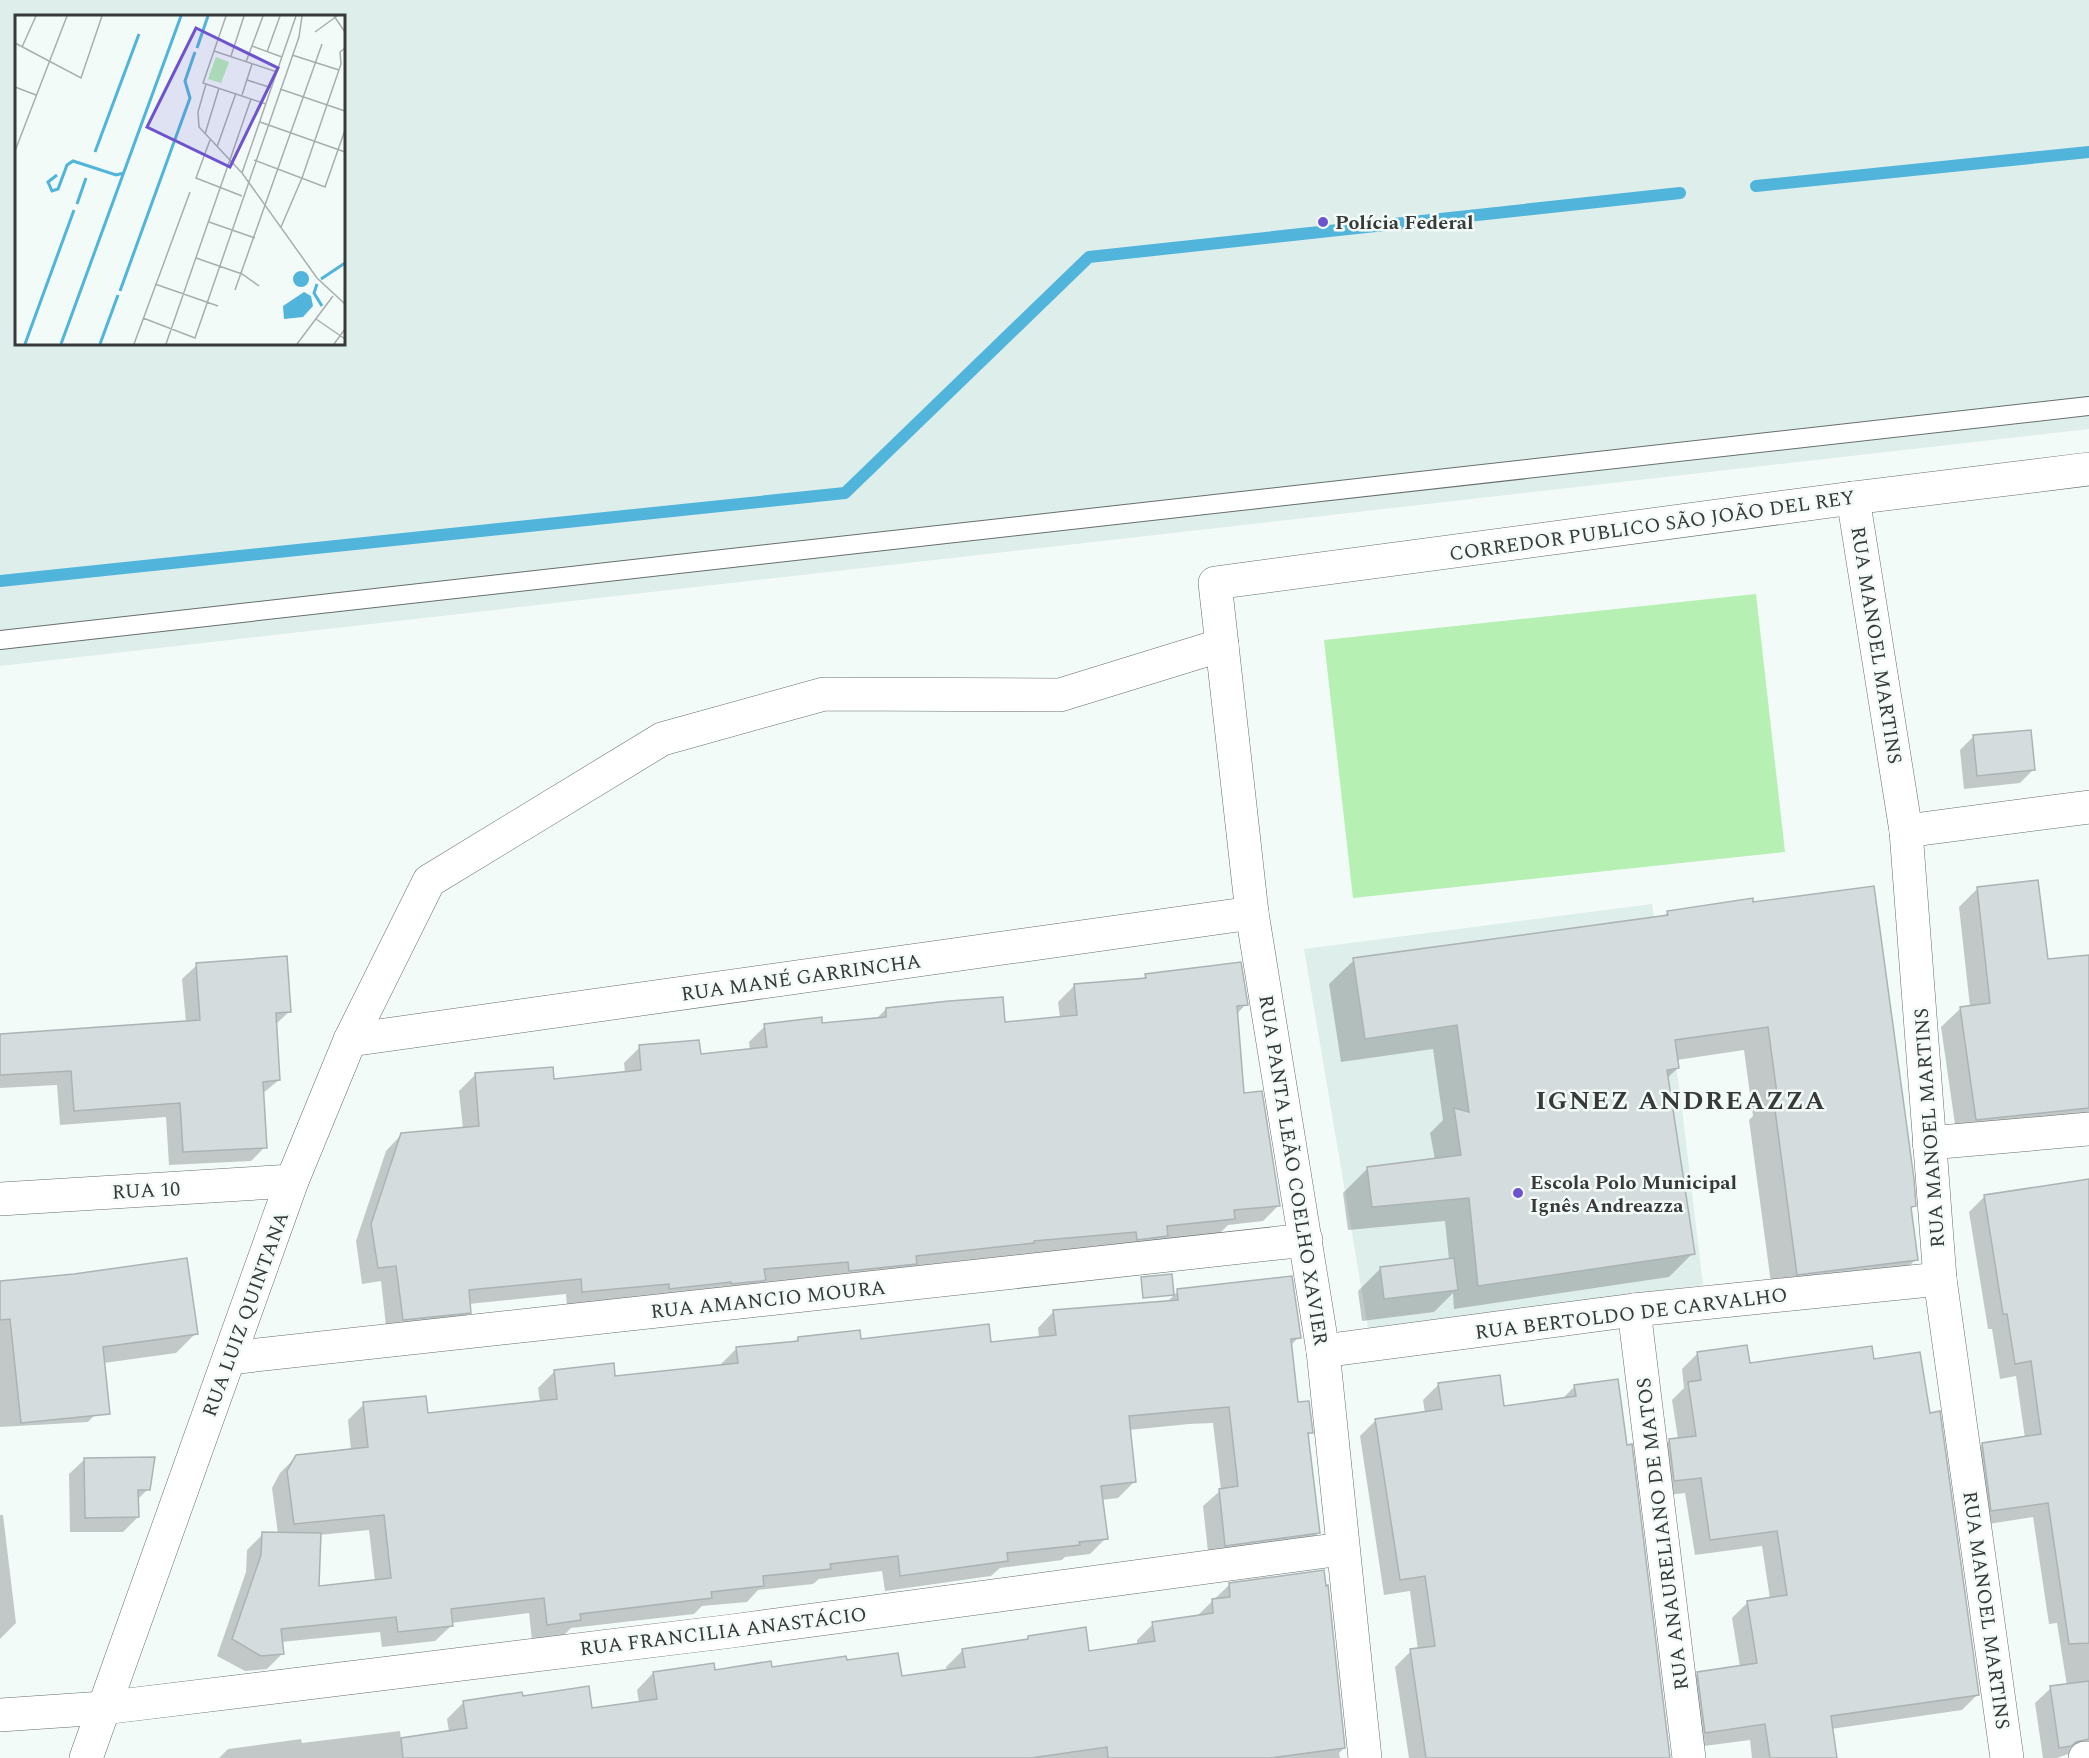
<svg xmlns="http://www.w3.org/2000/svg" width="2089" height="1758" font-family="Spectral,serif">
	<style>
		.built { fill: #deeeeb; fill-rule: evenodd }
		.pitch { fill: #b6f0b3 }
		.shadow { fill: #0003; fill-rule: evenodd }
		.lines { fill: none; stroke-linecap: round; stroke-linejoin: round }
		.stream { stroke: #51b4da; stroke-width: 12 }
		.building { fill: #d4dcdd; stroke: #abb3b4; stroke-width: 1.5 }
		.lane-casing { stroke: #676e6d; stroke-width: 20 }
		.street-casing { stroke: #676e6d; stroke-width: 34 }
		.lane { stroke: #fff; stroke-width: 18 }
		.street { stroke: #fff; stroke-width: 33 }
		.poi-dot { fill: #6d54ce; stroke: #f3fbf9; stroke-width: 2 }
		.labels { text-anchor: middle; stroke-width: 5; stroke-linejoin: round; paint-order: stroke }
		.poi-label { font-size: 20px; font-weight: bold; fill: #373a39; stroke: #f3fbf9; text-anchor: start }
		.street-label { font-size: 20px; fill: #373a39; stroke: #f3fbf9 }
		.district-label { font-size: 26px; font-weight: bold; letter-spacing: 1.5px; fill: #373a39; stroke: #f3fbf9 }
		.inset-river { fill: none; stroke: #51b4da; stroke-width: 3 }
		.inset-road { fill: none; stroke: #a8aeac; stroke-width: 1.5 }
		.view { fill: #6d54ce; fill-opacity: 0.15; stroke: #6d54ce; stroke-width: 3 }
		.inset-edge { fill: none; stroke: #373a39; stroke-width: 3 }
	</style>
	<rect width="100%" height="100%" fill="#f3fbf9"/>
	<g class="built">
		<path d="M0,0H2089V429L0,666ZM16,16H344V344H16Z"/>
		<polygon points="1652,904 1681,1100 1703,1285 1368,1328 1304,949"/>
	</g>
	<polygon class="pitch" points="1756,594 1785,852 1353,898 1324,640"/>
	<g class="shadow">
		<polygon points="1974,736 2034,769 2020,783 1964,789 1960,750"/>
		<polygon points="1978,888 2047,961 2089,956 2089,1122 1957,1138 1941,1027 1960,1009 1970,1007 1959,907"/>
		<polygon points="1752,899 1914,1206 1910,1210 1916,1259 1892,1284 1773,1298 1749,1120 1753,1116 1744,1050 1677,1060 1678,1068 1666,1079 1693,1253 1669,1277 1454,1309 1453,1293 1434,1312 1362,1321 1358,1291 1381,1268 1449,1260 1445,1221 1348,1230 1343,1193 1367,1169 1435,1160 1430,1133 1443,1120 1433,1049 1341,1062 1329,984 1354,960 1662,918 1668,912"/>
		<polygon points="197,965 290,1011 275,1025 279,1080 262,1094 265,1147 251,1161 169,1165 166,1117 60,1125 57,1085 0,1088 0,1034 186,1022 182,979"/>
		<polygon points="1146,975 1246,1004 1237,1014 1243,1095 1279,1205 1263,1221 1228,1225 1218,1235 761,1283 749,1296 567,1307 566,1294 469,1304 470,1312 454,1328 387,1335 381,1281 362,1284 356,1241 386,1151 402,1134 463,1129 459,1091 475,1075 553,1080 625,1073 624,1063 640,1047 699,1056 750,1051 749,1042 765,1026 821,1025 876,1019 886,1009 1004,1024 1060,1018 1058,1002 1074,986 1142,980"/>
		<polygon points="2089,1181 2089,1757 2068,1754 2057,1758 2043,1758 2035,1703 2051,1688 2067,1686 2057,1623 2049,1624 2033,1517 1976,1526 1967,1460 1983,1444 2025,1438 2016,1376 2000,1379 1992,1329 1988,1329 1969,1212 1985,1196"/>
		<polygon points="0,1282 196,1333 176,1353 104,1363 107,1402 88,1422 0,1427"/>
		<path d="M1178,1291L1299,1337L1290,1346L1297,1403L1311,1432L1307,1436L1318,1533L1302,1548L1209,1561L1203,1506L1221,1490L1213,1423L1189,1424L1129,1430L1134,1482L1118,1498L1101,1500L1106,1538L1090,1554L1065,1557L1062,1560L1000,1568L991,1576L885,1591L882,1571L819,1579L813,1584L758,1590L747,1602L702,1606L694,1614L571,1628L563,1636L532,1640L529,1613L451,1623V1626L435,1641L382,1647L380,1632L281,1642L283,1653L267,1669L245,1671L217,1656L246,1572L247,1550L263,1534H278L272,1488L280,1473L296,1457L351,1450L348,1420L364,1404L427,1415L540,1402L538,1388L554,1372L614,1378L721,1366V1364L737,1348L794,1343L798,1338L990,1344L1039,1338L1038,1328L1053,1312L1167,1302ZM369,1530L375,1581L317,1588L319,1535Z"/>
		<polygon points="1698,1353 1748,1365 1873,1361 1978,1694 1962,1710 1831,1729 1836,1758 1752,1758 1750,1740 1689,1748 1682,1689 1698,1673 1740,1667 1732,1618 1748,1602 1770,1599 1762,1546 1695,1555 1685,1493 1658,1496 1654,1457 1669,1441 1678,1439 1672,1400 1684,1388 1682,1369"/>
		<polygon points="1439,1384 1503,1408 1562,1399 1575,1386 1669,1758 1409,1758 1395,1667 1411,1651 1418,1650 1410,1591 1384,1595 1360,1436 1376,1420 1425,1413 1423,1400"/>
		<polygon points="85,1459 148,1489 137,1500 138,1517 123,1532 70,1532 69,1474"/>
		<polygon points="0,1515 3,1515 16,1623 0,1639"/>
		<polygon points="1229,1585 1344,1748 1339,1753 1340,1758 219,1758 228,1749 301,1739 302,1743 400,1731 401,1740 449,1732 447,1719 464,1702 522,1698 591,1710 639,1703 637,1690 653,1673 771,1669 846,1662 900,1678 947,1671 946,1667 963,1650 1024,1642 1029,1637 1088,1653 1137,1645 1137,1640 1153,1624 1196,1617"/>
	</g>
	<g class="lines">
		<g class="stream">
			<polyline points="1756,186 2089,152"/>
			<polyline points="0,581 845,493 1089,257 1680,193"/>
		</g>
	</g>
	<g class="building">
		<polygon points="2031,730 2035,770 1977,776 1973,735"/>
		<polygon points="2038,880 2048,959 2089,955 2089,1108 1976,1120 1960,1007 1990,1003 1977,887"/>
		<polygon points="1874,886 1914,1179 1916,1206 1911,1207 1918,1260 1797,1275 1773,1095 1777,1094 1768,1027 1675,1040 1679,1068 1667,1070 1695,1254 1478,1286 1469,1198 1372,1207 1367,1167 1461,1155 1454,1108 1469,1112 1457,1025 1365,1039 1353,958 1668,915 1667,911 1753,898 1753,902"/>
		<polygon points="287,956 291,1012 276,1013 280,1080 263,1082 267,1148 183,1152 180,1103 74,1111 71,1071 0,1075 0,1034 200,1020 196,963"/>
		<polygon points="1241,962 1248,1005 1237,1006 1244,1093 1262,1091 1280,1206 1234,1210 1235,1219 1167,1226 1168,1236 1137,1240 1136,1232 1034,1241 1034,1243 916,1256 917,1264 849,1271 848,1262 764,1269 766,1280 761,1281 731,1284 731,1282 669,1289 669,1284 582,1292 581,1279 469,1290 471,1313 403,1320 396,1266 378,1268 371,1224 401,1133 479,1126 475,1073 553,1067 554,1079 641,1070 639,1045 699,1040 701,1054 767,1047 764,1024 822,1017 822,1023 886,1017 886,1008 949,1001 1003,997 1005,1022 1077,1015 1074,984 1146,978 1145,974"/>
		<polygon points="2089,1179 2089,1643 2069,1644 2048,1503 1991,1511 1982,1443 2041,1434 2031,1361 2015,1364 2007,1314 2003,1314 1984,1195"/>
		<polygon points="187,1258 198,1334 103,1347 110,1414 21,1423 10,1319 0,1320 0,1281 74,1274"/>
		<polygon points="1454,1258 1458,1290 1384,1299 1380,1267"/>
		<polygon points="1172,1274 1174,1295 1143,1298 1141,1277"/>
		<polygon points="1292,1276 1301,1338 1291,1339 1298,1402 1309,1401 1313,1433 1308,1433 1320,1533 1225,1546 1219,1489 1238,1486 1229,1407 1206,1409 1129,1416 1136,1482 1101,1486 1108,1539 1079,1542 1080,1545 1007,1553 1008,1561 900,1576 898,1556 830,1564 831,1569 763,1576 764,1586 711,1592 712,1598 580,1614 581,1620 547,1625 544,1598 451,1609 453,1626 398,1632 396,1617 281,1629 284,1654 261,1656 232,1639 261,1555 262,1532 321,1533 319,1586 391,1578 384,1515 294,1524 287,1471 296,1455 368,1447 363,1402 426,1396 428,1413 557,1399 554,1370 614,1363 615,1376 738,1363 736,1347 798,1341 798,1337 860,1330 861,1339 989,1324 991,1342 1056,1335 1053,1310 1178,1300 1177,1289"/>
		<polygon points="1747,1345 1750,1363 1872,1346 1874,1359 1920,1352 1930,1413 1940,1411 1979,1695 1831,1716 1837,1758 1770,1758 1765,1724 1705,1733 1697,1672 1757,1663 1747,1601 1787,1595 1777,1531 1710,1540 1701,1478 1674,1481 1669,1439 1696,1436 1688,1382 1701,1380 1697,1352"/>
		<polygon points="1500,1375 1504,1406 1576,1396 1574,1385 1618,1379 1627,1445 1632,1444 1670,1758 1426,1758 1410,1649 1435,1646 1425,1576 1400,1580 1375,1419 1442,1409 1438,1383"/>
		<polygon points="155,1457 150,1490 138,1490 139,1517 85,1518 84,1458"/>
		<polygon points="1324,1570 1326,1586 1328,1585 1345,1748 1270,1758 1108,1758 1107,1747 1031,1758 403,1758 401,1738 467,1728 463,1701 522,1692 523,1696 589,1686 592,1708 657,1699 653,1672 714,1663 715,1670 771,1661 772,1667 846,1656 847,1660 898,1653 902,1676 965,1667 962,1649 1028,1639 1028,1636 1086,1627 1089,1651 1155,1641 1152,1622 1213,1613 1212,1599 1230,1597 1229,1583"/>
		<polygon points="2089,1681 2089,1739 2076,1742 2071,1746 2059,1748 2050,1686"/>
	</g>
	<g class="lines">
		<defs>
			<polyline id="lane" points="0,640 2089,406"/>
			<g id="street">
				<polyline points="1853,498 1906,831 1940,1279 2007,1758"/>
				<polyline points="1906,831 2089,807"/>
				<polyline points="350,1040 1252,913"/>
				<polyline points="1929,1143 2089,1129"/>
				<polyline points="0,1199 292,1181"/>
				<polyline points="1634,1310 1689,1758"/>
				<polyline points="1323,1351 1634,1310 1940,1279"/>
				<polyline points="229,1358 1306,1240"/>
				<polyline points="0,1715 103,1708 732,1631 1342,1549"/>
				<polyline points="86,1758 292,1181 350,1040 429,881 662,739 824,694 1060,695 1222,645"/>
				<polyline points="1365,1758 1323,1351 1252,913 1215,583 1853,498 2089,469"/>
				<polyline points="2085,1758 2089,1758"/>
			</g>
		</defs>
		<use href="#lane" class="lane-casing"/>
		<use href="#street" class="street-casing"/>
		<use href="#lane" class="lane"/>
		<use href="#street" class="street"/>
	</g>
	<g class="poi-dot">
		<circle cx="1323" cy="222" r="6"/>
		<circle cx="1518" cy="1193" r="6"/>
	</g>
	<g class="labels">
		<g class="poi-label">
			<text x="1335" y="229">Polícia Federal</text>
			<text x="1530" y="1189">Escola Polo Municipal<tspan x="1530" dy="23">Ignês Andreazza</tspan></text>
		</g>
		<g class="street-label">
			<text transform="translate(1652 525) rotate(-8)" y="7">CORREDOR PUBLICO SÃO JOÃO DEL REY</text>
			<text transform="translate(1877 645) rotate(81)" y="7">RUA MANOEL MARTINS</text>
			<text transform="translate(801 977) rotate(-8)" y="7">RUA MANÉ GARRINCHA</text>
			<text transform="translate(1929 1128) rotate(-94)" y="7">RUA MANOEL MARTINS</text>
			<text transform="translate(1294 1170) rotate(81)" y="7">RUA PANTA LEÃO COELHO XAVIER</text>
			<text transform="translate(146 1190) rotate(-3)" y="7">RUA 10</text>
			<text transform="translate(768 1299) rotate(-6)" y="7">RUA AMANCIO MOURA</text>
			<text transform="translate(1631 1313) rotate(-7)" y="7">RUA BERTOLDO DE CARVALHO</text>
			<text transform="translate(245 1314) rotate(-70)" y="7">RUA LUIZ QUINTANA</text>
			<text transform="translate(1662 1534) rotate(-97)" y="7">RUA ANAURELIANO DE MATOS</text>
			<text transform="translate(1987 1610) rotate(82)" y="7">RUA MANOEL MARTINS</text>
			<text transform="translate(723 1631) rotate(-7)" y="7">RUA FRANCILIA ANASTÁCIO</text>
		</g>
		<g class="district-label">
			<text x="1681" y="1109">IGNEZ ANDREAZZA</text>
		</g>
	</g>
	<g transform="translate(15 15)">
		<rect width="330" height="330" fill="#f3fbf9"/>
		<path d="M201,42L214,47L206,68L193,64Z" fill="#b6f0b3"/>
		<path d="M278 264a8 8 0 1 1 16 0a8 8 0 1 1-16 0ZM289,277L296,281L298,291L288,302L269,304L268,291Z" fill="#51b4da"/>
		<path class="inset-river" d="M182,33L193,1M80,137L124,19M42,160L33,167L37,176L43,174L52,150L58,146L101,160L109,158M62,189L71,163M306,264L330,248M302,269L299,278L307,291M105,276L175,83L170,66L180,37M10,329L59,195M46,329L166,1M85,329L103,280"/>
		<path class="inset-road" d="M211,1L188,68L251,89M319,1L330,17M300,17L322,1M0,28L66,63L87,1M237,31L267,42M7,32L21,1M199,36L262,57M252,37L265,1M277,40L324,55M216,41L229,1M231,47L248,1M232,65L257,73M191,69L183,97L184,112L227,158L302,263L330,289M0,72L21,80M265,74L330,96M227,80L237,49M245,107L330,137M190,119L204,73M195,125L181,163L227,181M202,132L221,78M0,136L52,1M239,145L310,172L330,115M227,158L281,1M194,207L240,223M266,212L287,163L326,49L325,37L330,33M181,243L227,259L244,271M140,269L203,291M220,275L307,29M128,303L180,323L284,22L287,1M301,304L330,324M119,329L175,177M151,329L236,84M282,329L318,281M319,329L330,314"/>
		<path class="view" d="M181,13L263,53L215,152L132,112Z"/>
		<rect width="330" height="330" class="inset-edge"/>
	</g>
</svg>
